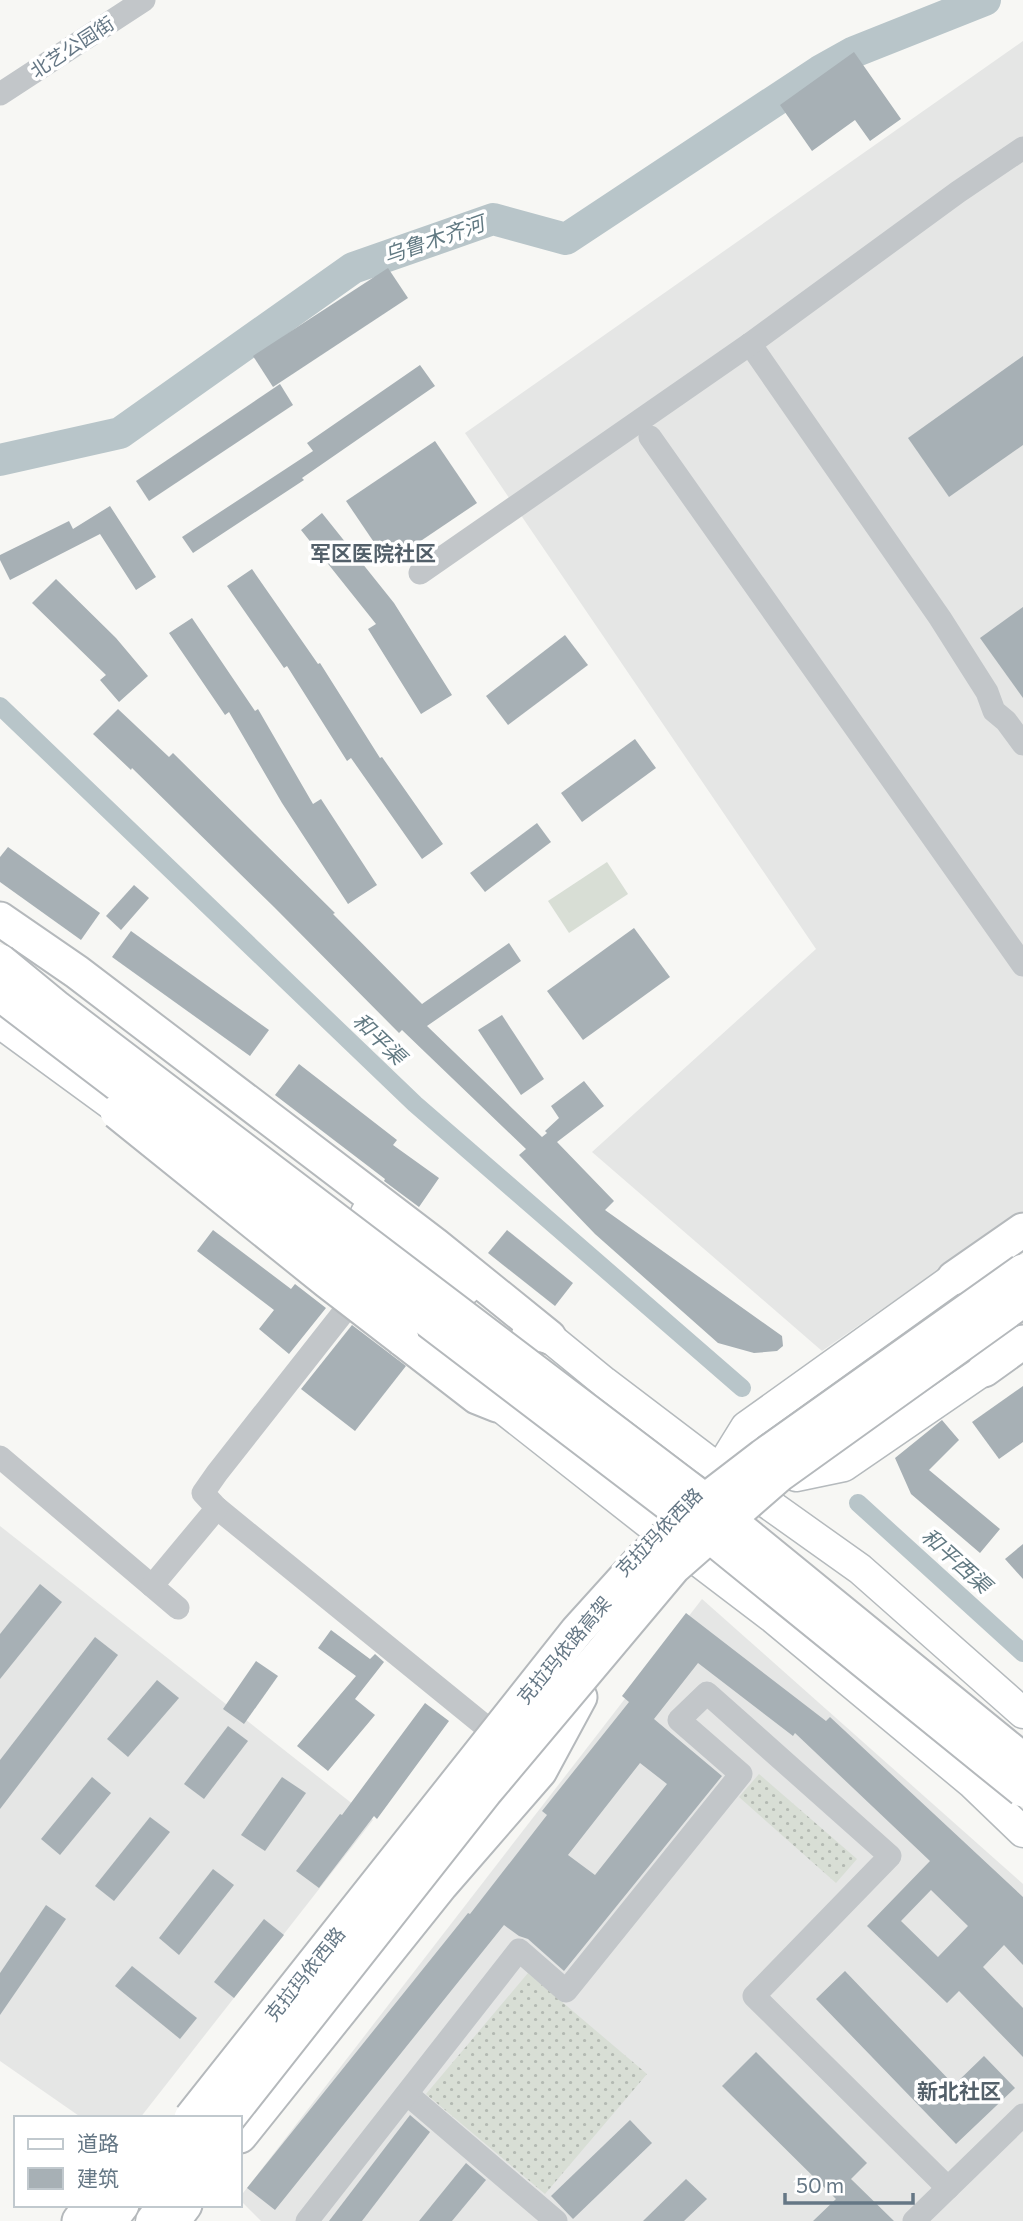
<svg xmlns="http://www.w3.org/2000/svg" width="1023" height="2221" font-family="Commissioner,'Noto Sans SC',sans-serif">
	<style>
		.built { fill: #e5e6e5 }
		.grass { fill: url(#grass-dots) }
		.garden { fill: #d8ded5 }
		.lines { fill: none; stroke-linecap: round; stroke-linejoin: round }
		.canal { stroke: #b8c5c9; stroke-width: 18 }
		.river { stroke: #b8c5c9; stroke-width: 32 }
		.building { fill: #a7b0b5; fill-rule: evenodd }
		.major-casing { stroke: #b5babd; stroke-width: 33 }
		.highway-casing { stroke: #b5b9bc; stroke-width: 37 }
		.minor { stroke: #c2c6c9; stroke-width: 23 }
		.major { stroke: #fff; stroke-width: 30 }
		.highway { stroke: #fff; stroke-width: 33 }
		.highway-bridge-casing { stroke: #b5b9bc; stroke-width: 37; stroke-linecap: butt }
		.highway-bridge { stroke: #fff; stroke-width: 33 }
		.labels { text-anchor: middle; stroke-width: 7; stroke-linejoin: round; paint-order: stroke }
		.street-label { font-size: 19px; fill: #657785; stroke: #fff }
		.water-label { font-size: 21px; font-style: italic; fill: #617982; stroke: #fff }
		.neighbourhood-label { font-size: 21px; font-weight: bold; fill: #53606a; stroke: #fff }
	</style>
	<defs>
		<pattern id="grass-dots" width="8" height="8" patternUnits="userSpaceOnUse" patternTransform="scale(1.75)"><rect width="8" height="8" fill="#d8ded5"/><path d="M2 2h.1M6 6h.1" fill="none" stroke="#b3b9b2" stroke-width="1.8" stroke-linecap="round"/></pattern>
	</defs>
	<rect width="100%" height="100%" fill="#f7f7f4"/>
	<g class="built">
		<polygon points="1023,41 1023,1211 822,1351 592,1152 816,949 465,433"/>
		<polygon points="0,1526 373,1820 140,2118 82,2118 0,2061"/>
		<polygon points="702,1599 1023,1884 1023,2221 261,2221 240,2200 240,2197"/>
	</g>
	<g class="grass">
		<polygon points="759,1774 857,1859 836,1883 739,1797"/>
		<polygon points="528,1973 647,2074 545,2194 426,2094"/>
	</g>
	<polygon class="garden" points="607,862 628,894 569,933 548,901"/>
	<g class="lines">
		<g class="canal">
			<polyline points="0,706 415,1104 742,1388"/>
			<polyline points="858,1503 1023,1653"/>
		</g>
		<polyline class="river" points="0,460 120,433 353,268 493,219 566,239 820,71 854,52 985,0"/>
	</g>
	<g class="building">
		<polygon points="854,52 901,119 870,141 855,120 812,151 780,105"/>
		<polygon points="388,268 408,298 273,387 253,356"/>
		<polygon points="1023,356 1023,445 949,497 908,438"/>
		<polygon points="420,365 435,386 302,478 304,480 193,553 182,537 313,451 307,443"/>
		<polygon points="280,384 293,405 149,501 136,481"/>
		<polygon points="435,441 477,503 388,563 346,501"/>
		<polygon points="110,506 156,577 136,590 100,534 10,580 0,560 0,555 69,521 73,529"/>
		<polygon points="322,513 394,603 452,695 421,714 368,629 376,624 301,530"/>
		<polygon points="252,569 318,664 320,663 380,758 382,757 443,844 422,859 351,758 347,761 287,666 284,668 227,586"/>
		<polygon points="56,579 116,638 148,676 119,702 100,680 106,675 32,603"/>
		<polygon points="1023,607 1023,698 980,638"/>
		<polygon points="192,618 255,711 258,709 313,804 321,799 377,885 348,904 282,803 229,712 225,715 169,633"/>
		<polygon points="565,635 588,665 508,725 486,696"/>
		<polygon points="118,709 169,757 173,753 335,913 333,914 422,1004 509,943 521,961 427,1026 542,1137 547,1133 545,1131 559,1118 551,1106 584,1081 604,1106 557,1142 614,1201 605,1210 782,1336 783,1346 777,1351 754,1353 718,1343 595,1234 519,1155 526,1149 402,1030 399,1033 274,907 132,768 131,770 93,734"/>
		<polygon points="635,739 656,768 582,822 561,793"/>
		<polygon points="537,823 551,842 485,892 470,873"/>
		<polygon points="8,847 100,913 81,940 0,882 0,857"/>
		<polygon points="134,885 149,898 121,930 106,916"/>
		<polygon points="634,928 670,977 583,1040 547,991"/>
		<polygon points="131,931 269,1030 250,1056 112,957"/>
		<polygon points="502,1015 544,1079 521,1095 478,1030"/>
		<polygon points="299,1064 397,1140 393,1145 439,1178 419,1207 384,1181 385,1179 275,1095"/>
		<polygon points="213,1230 291,1289 295,1284 326,1308 289,1354 259,1329 274,1310 197,1251"/>
		<polygon points="507,1230 573,1283 555,1306 488,1253"/>
		<polygon points="352,1325 406,1366 355,1431 301,1389"/>
		<polygon points="1023,1386 1023,1442 999,1459 972,1422"/>
		<polygon points="942,1420 959,1440 929,1470 1000,1529 980,1553 911,1494 895,1458"/>
		<polygon points="1023,1544 1023,1579 1005,1559"/>
		<polygon points="40,1584 62,1602 0,1679 0,1634"/>
		<path d="M686,1613L826,1721L830,1717L1023,1897V1965L1004,1945L983,1967L1023,2008V2057L959,1991L947,2003L867,1926L930,1861L795,1733L793,1736L698,1663L654,1719L722,1776L564,1971L528,1939L519,1936L504,1925L275,2210L247,2188L468,1913L470,1914L547,1815L542,1811L629,1702L622,1696ZM640,1763L667,1784L595,1875L568,1855ZM931,1890L968,1926L938,1957L901,1921Z"/>
		<polygon points="331,1630 370,1659 375,1654 384,1662 355,1699 375,1715 328,1771 297,1746 356,1676 318,1648"/>
		<polygon points="95,1637 118,1655 0,1809 0,1760"/>
		<polygon points="256,1661 278,1676 244,1724 223,1709"/>
		<polygon points="157,1680 179,1698 128,1757 107,1739"/>
		<polygon points="425,1703 449,1721 377,1819 374,1816 319,1888 296,1871 340,1814 342,1815"/>
		<polygon points="228,1726 248,1741 204,1799 184,1784"/>
		<polygon points="92,1777 111,1793 60,1855 41,1839"/>
		<polygon points="282,1777 306,1793 265,1851 241,1835"/>
		<polygon points="150,1817 170,1832 114,1901 95,1886"/>
		<polygon points="213,1869 234,1885 179,1955 159,1938"/>
		<polygon points="46,1905 66,1919 0,2015 0,1973"/>
		<polygon points="264,1919 284,1935 234,1998 214,1982"/>
		<polygon points="132,1966 197,2018 180,2039 115,1986"/>
		<polygon points="845,1971 954,2085 984,2056 1015,2088 956,2144 816,1999"/>
		<polygon points="756,2052 867,2163 851,2179 894,2221 813,2221 836,2199 722,2086"/>
		<polygon points="410,2115 430,2132 362,2221 329,2221"/>
		<polygon points="630,2120 652,2143 573,2219 551,2196"/>
		<polygon points="466,2163 486,2180 452,2221 419,2221"/>
		<polygon points="686,2179 707,2199 684,2221 643,2221"/>
	</g>
	<g class="lines">
		<defs>
			<g id="major">
				<polyline points="0,1023 138,1124"/>
				<polyline points="366,1213 465,1290"/>
				<polyline points="527,1335 549,1337 604,1382 704,1458 860,1569 1023,1713"/>
				<polyline points="478,1389 647,1522 772,1617 972,1783 1023,1832"/>
				<polyline points="720,1469 746,1427 954,1278"/>
				<polyline points="796,1476 844,1466 984,1370"/>
				<polyline points="151,2221 163,2205"/>
			</g>
			<g id="highway">
				<polyline points="0,919 77,972 434,1244 549,1337"/>
				<polyline points="954,1278 1023,1230"/>
				<polyline points="402,1339 477,1397 497,1405"/>
				<polyline points="984,1370 1023,1342"/>
				<polyline points="240,2136 441,1885 540,1771 580,1697"/>
				<polyline points="79,2221 91,2205"/>
				<polyline points="110,2221 122,2205"/>
				<polyline points="173,2221 185,2205"/>
			</g>
		</defs>
		<use href="#major" class="major-casing"/>
		<use href="#highway" class="highway-casing"/>
		<g class="minor">
			<polyline points="0,94 144,0"/>
			<polyline points="750,344 940,618 987,692 994,711 1006,721 1023,744"/>
			<polyline points="650,437 1023,965"/>
			<polyline points="420,573 750,344 958,192 1023,148"/>
			<polyline points="0,1457 178,1608"/>
			<polyline points="217,1508 496,1735"/>
			<polyline points="152,1586 217,1508 203,1493 217,1473 361,1290"/>
			<polyline points="407,2094 556,2221"/>
			<polyline points="307,2221 519,1950 566,1991 741,1774 679,1720 707,1693 890,1856 754,1996 948,2188"/>
			<polyline points="914,2221 1023,2115"/>
		</g>
		<use href="#major" class="major"/>
		<use href="#highway" class="highway"/>
		<defs>
			<g id="highway-bridge">
				<polyline points="0,961 57,1008 708,1503 1023,1760"/>
				<polyline points="0,994 690,1520 1023,1790"/>
				<polyline points="117,1112 328,1282 402,1339"/>
				<polyline points="191,2118 577,1631 643,1558 707,1499 763,1456 1023,1271"/>
				<polyline points="228,2118 485,1792 674,1567 779,1475 1023,1300"/>
			</g>
		</defs>
		<use href="#highway-bridge" class="highway-bridge-casing"/>
		<use href="#highway-bridge" class="highway-bridge"/>
	</g>
	<g class="labels">
		<g class="street-label">
			<text transform="translate(72 47) rotate(-33)" y="7">北艺公园街</text>
			<text transform="translate(659 1532) rotate(-46)" y="7">克拉玛依西路</text>
			<text transform="translate(564 1650) rotate(-50)" y="7">克拉玛依路高架</text>
			<text transform="translate(305 1974) rotate(-51)" y="7">克拉玛依西路</text>
		</g>
		<g class="water-label">
			<text transform="translate(434 240) rotate(-19)" y="7">乌鲁木齐河</text>
			<text transform="translate(379 1039) rotate(44)" y="7">和平渠</text>
			<text transform="translate(956 1561) rotate(42)" y="7">和平西渠</text>
		</g>
		<g class="neighbourhood-label">
			<text x="373" y="561">军区医院社区</text>
			<text x="959" y="2099">新北社区</text>
		</g>
	</g>
	<rect x="14" y="2116" width="228" height="91" fill="#ffffff" stroke="#c1c9ce" stroke-width="2"/>
	<rect x="28" y="2139" width="35" height="10" fill="#ffffff" stroke="#c1c9ce" stroke-width="2"/>
	<text x="77" y="2151" font-size="21" fill="#657785">道路</text>
	<rect x="28" y="2168" width="35" height="21" fill="#a7b0b5" stroke="#c1c9ce" stroke-width="2"/>
	<text x="77" y="2186" font-size="21" fill="#657785">建筑</text>
	<path d="M785 2193v10h128v-10" fill="none" stroke="#657785" stroke-width="3.5"/>
	<text x="796" y="2193" font-size="21" fill="#657785" stroke="#ffffff" stroke-width="5" paint-order="stroke">50 m</text>
</svg>
